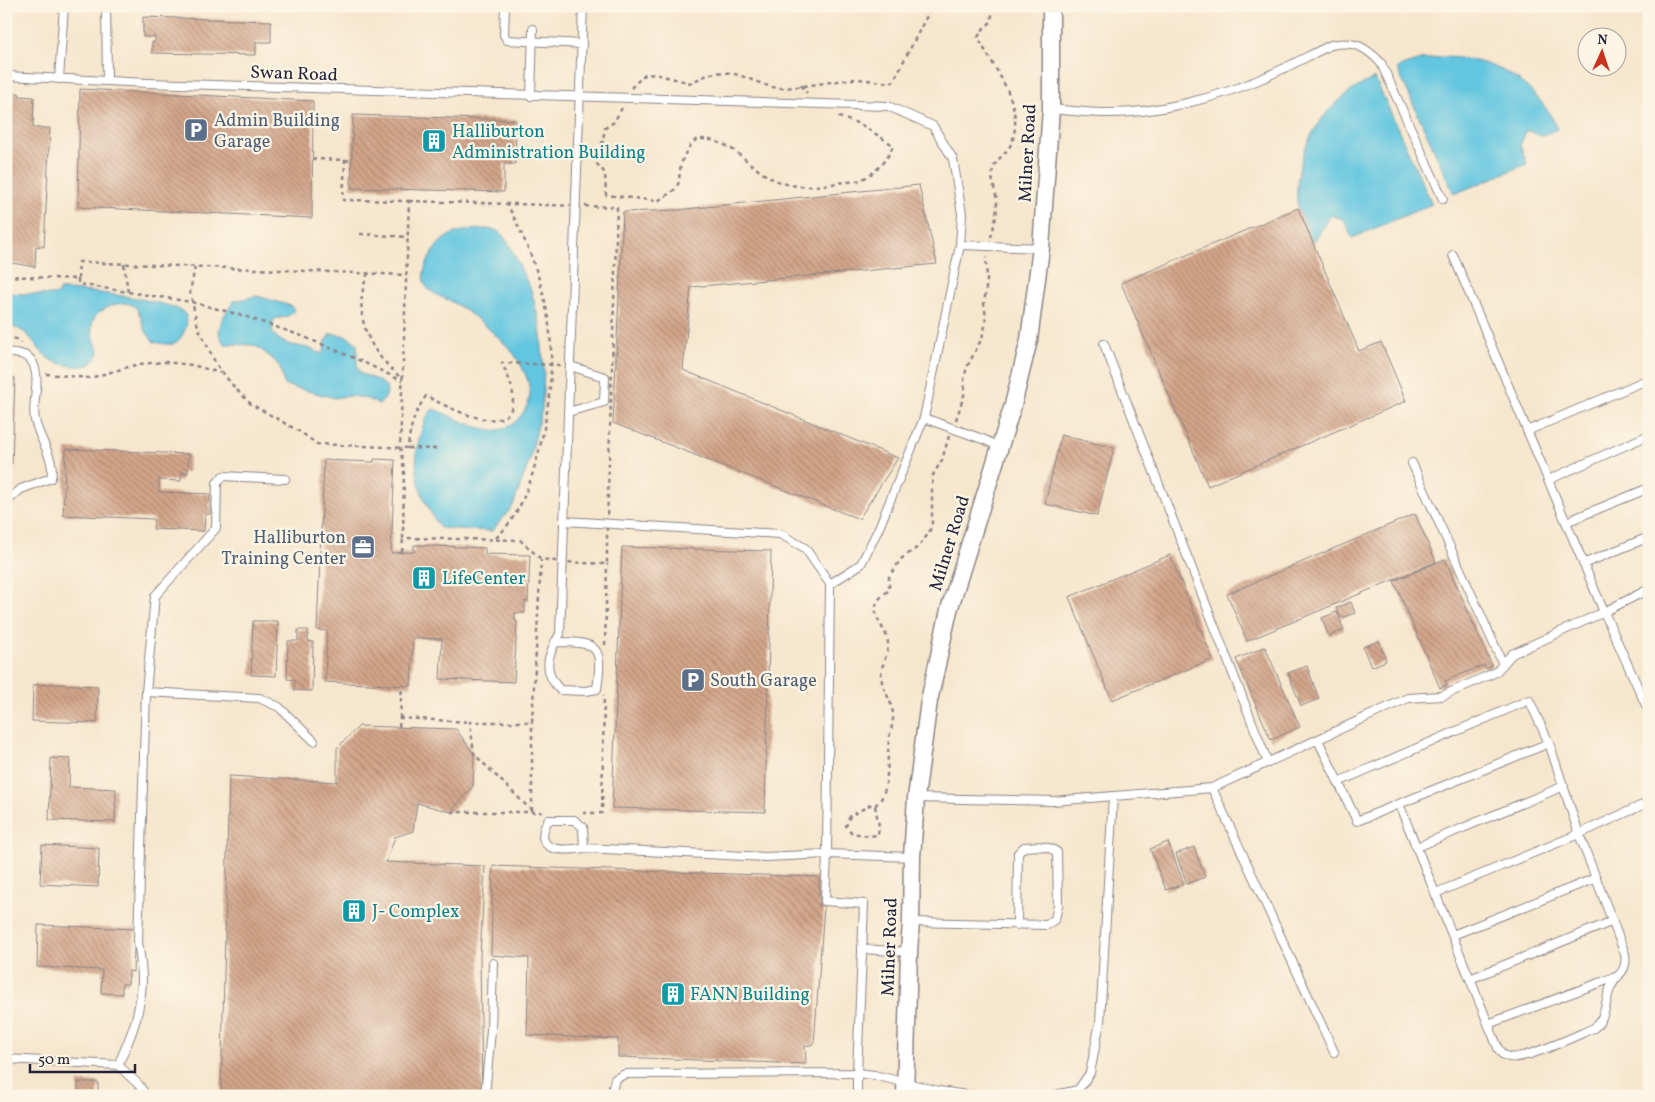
<svg xmlns="http://www.w3.org/2000/svg" width="1655" height="1102" font-family="Vollkorn,serif">
	<style>
		.water { fill: #62c6e0; stroke: #42748e }
		.building { fill: url(#building-back-hatch) }
		.lines { fill: none; stroke-linecap: round; stroke-linejoin: round }
		.service-casing { stroke: #8c8484; stroke-width: 10 }
		.minor-casing { stroke: #8c8484; stroke-width: 19 }
		.path { stroke: #8c8484; stroke-width: 2.5; stroke-dasharray: 4 4; stroke-linecap: butt }
		.service { stroke: #fff; stroke-width: 8 }
		.minor { stroke: #fff; stroke-width: 16 }
		.labels { text-anchor: middle; stroke-width: 4.5; stroke-linejoin: round; paint-order: stroke }
		.street-label { font-size: 18px; fill: #22223b; stroke: #fcf5e5 }
		.service-label { font-size: 18px; fill: #4e5e75; stroke: #fcf5e5; text-anchor: start }
		.culture-label { font-size: 18px; fill: #0d838f; stroke: #fcf5e5; text-anchor: start }
	</style>
	<defs>
		<pattern id="building-back-hatch" width="6" height="6" patternUnits="userSpaceOnUse" patternTransform="scale(1.25)"><rect width="6" height="6" fill="#d3a68b"/><path d="M-1 5l2 2M0 0l6 6M5-1l2 2" fill="none" stroke="#ab8773"/></pattern>
	</defs>
	<rect width="100%" height="100%" fill="#fcf5e5"/>
	<filter id="ink" filterUnits="userSpaceOnUse"><feTurbulence type="fractalNoise" baseFrequency=".02" numOctaves="2"/><feDisplacementMap in="SourceGraphic" scale="10" xChannelSelector="R" yChannelSelector="G"/><feConvolveMatrix kernelMatrix="1 2 1 2 8 2 1 2 1" color-interpolation-filters="sRGB"/></filter>
	<filter id="wash" filterUnits="userSpaceOnUse"><feTurbulence type="fractalNoise" baseFrequency=".0096" numOctaves="4" result="noise"/><feDisplacementMap in="SourceGraphic" scale="20" xChannelSelector="R" yChannelSelector="G"/><feGaussianBlur stdDeviation="1.12" result="paint"/><feColorMatrix in="noise" values="0 0 0 0 0 0 0 0 0 0 0 0 0 0 0 0 0 1.4 0 .05"/><feComposite in="paint" operator="in"/></filter>
	<g filter="url(#wash)">
		<rect width="100%" height="100%" fill="#f6e6cd"/>
		<g class="water">
			<path d="M1443,57C1496,58 1535,82 1558,129L1541,136L1527,130L1520,145L1527,164L1454,194L1397,68L1420,60Z"/>
			<path d="M1375,78L1432,204L1352,238L1344,220L1331,215L1313,243C1308,232 1301,220 1298,208C1296,198 1297,186 1298,177C1304,131 1334,96 1375,78Z"/>
			<path d="M486,229L495,230L501,233L509,244L531,290L540,324L544,372L542,408L530,459L513,506L492,531L440,528C421,499 410,471 420,436C423,426 425,417 433,409C451,415 484,435 503,429C517,425 529,408 530,394C531,381 518,358 510,349C494,333 469,310 450,301C442,297 429,293 425,284C420,276 428,260 433,252C445,231 464,230 486,229Z"/>
			<path d="M59,290C80,289 168,300 183,312C192,319 183,340 173,344C168,345 160,343 154,342C151,338 147,334 145,330C142,323 141,314 136,308C126,296 94,309 92,324C90,333 97,344 99,353C96,358 94,363 89,365C81,369 55,364 48,358C31,344 32,329 6,326V293L52,295L59,294Z"/>
			<path d="M257,296L291,306L295,311L286,317L274,319L272,332C281,345 293,345 308,348C313,350 318,352 323,354L326,341L330,334C341,334 350,336 357,344V365L360,373L377,380L386,386C388,394 386,399 379,404C365,397 350,394 335,398L284,385L280,367L274,360L259,348L252,345L225,344C211,331 226,313 234,301Z"/>
		</g>
		<g id="blocks">
			<g class="building">
				<polygon points="143,17 271,21 271,42 256,42 256,55 152,53 152,42 155,42 155,37 143,37"/>
				<polygon points="80,89 313,101 312,218 78,207"/>
				<polygon points="6,93 19,93 19,96 34,97 33,128 50,128 44,247 36,246 35,267 6,262"/>
				<polygon points="353,115 516,120 515,164 504,164 504,192 351,188"/>
				<polygon points="919,185 937,264 691,287 683,370 898,458 859,519 613,423 623,212 677,210"/>
				<polygon points="1298,208 1359,351 1381,342 1406,401 1208,486 1121,283"/>
				<polygon points="6,378 15,378 12,464 6,463"/>
				<polygon points="1061,435 1114,448 1097,516 1045,504"/>
				<polygon points="66,449 189,454 188,473 182,472 181,481 159,480 159,492 210,494 210,514 205,514 204,531 153,529 154,519 63,515"/>
				<polygon points="374,459 395,460 391,553 414,552 414,545 485,548 485,554 530,555 528,602 525,601 525,613 515,613 515,621 517,621 514,682 440,679 442,639 413,638 411,686 325,682 327,631 317,630 324,460 374,462"/>
				<polygon points="1415,514 1436,562 1247,641 1227,594"/>
				<polygon points="622,547 771,551 765,812 612,808"/>
				<polygon points="1170,555 1213,659 1112,700 1069,597"/>
				<polygon points="1445,559 1492,666 1486,669 1484,665 1445,681 1447,685 1440,688 1394,581"/>
				<polygon points="1351,602 1355,613 1341,618 1336,608"/>
				<polygon points="1337,612 1344,630 1329,636 1322,618"/>
				<polygon points="253,621 278,621 276,676 251,675"/>
				<polygon points="298,630 308,630 308,641 313,642 312,691 294,690 295,680 287,679 288,641 298,641"/>
				<polygon points="1379,641 1386,661 1371,667 1363,647"/>
				<polygon points="1265,647 1300,727 1271,740 1236,659"/>
				<polygon points="1307,666 1319,699 1301,706 1288,673"/>
				<polygon points="53,684 98,686 97,723 32,721 33,685"/>
				<polygon points="359,726 456,729 474,754 473,786 451,812 417,803 413,831 395,837 386,862 485,866 480,956 482,1096 221,1096 229,776 337,782 337,748"/>
				<polygon points="51,758 70,759 69,787 116,789 115,822 49,820"/>
				<polygon points="1168,842 1184,884 1166,890 1150,849"/>
				<polygon points="42,845 99,848 98,887 40,884"/>
				<polygon points="1194,847 1205,877 1187,884 1176,854"/>
				<polygon points="493,866 819,877 819,906 824,906 814,1044 805,1046 806,1064 618,1057 618,1039 527,1035 529,958 491,955"/>
				<polygon points="38,925 135,929 133,972 129,971 128,984 122,984 122,994 101,993 102,970 37,967"/>
				<rect x="78" y="1082" width="20" height="14"/>
			</g>
		</g>
	</g>
	<g filter="url(#ink)">
		<use href="#blocks" fill-opacity="0" stroke="#8c8484" stroke-width="1"/>
		<g class="lines">
			<defs>
				<g id="service">
					<polyline points="106,6 107,81"/>
					<polyline points="505,6 504,35 507,40 582,44"/>
					<polyline points="6,76 148,83 888,106 933,126 953,159 962,214 960,245 1041,248"/>
					<polyline points="59,79 64,6"/>
					<polyline points="531,96 533,29"/>
					<path d="M1051,109C1068,110 1086,113 1104,113C1153,114 1218,98 1263,78C1286,68 1308,56 1331,45C1354,40 1366,47 1381,63L1443,199"/>
					<polyline points="1453,255 1604,612 1649,712"/>
					<polyline points="1104,344 1268,763"/>
					<path d="M6,352C14,353 26,353 31,360C43,378 31,400 35,420C39,440 56,459 51,478L21,489L6,502"/>
					<polyline points="568,412 604,402 605,377 570,366"/>
					<polyline points="924,418 985,440 1000,447"/>
					<polyline points="1527,431 1649,379"/>
					<polyline points="1412,463 1503,664"/>
					<polyline points="1548,480 1649,435"/>
					<path d="M564,521L780,534L805,548L830,584L827,854L766,857L584,848L583,827L574,820H548C531,853 563,851 584,848"/>
					<polyline points="1566,522 1649,488"/>
					<polyline points="1583,564 1649,537"/>
					<polyline points="830,584 861,564 878,530 924,418 960,245"/>
					<polyline points="6,616 6,635"/>
					<path d="M555,642C599,642 603,646 597,689L586,691L560,690C542,671 547,655 560,634L583,6"/>
					<polyline points="146,692 259,698 279,707 314,741"/>
					<polyline points="1318,740 1357,821 1549,743 1529,700 1338,782"/>
					<polyline points="1549,743 1579,834 1649,802"/>
					<polyline points="1212,788 1334,1052"/>
					<polyline points="916,798 1053,801 1212,788 1408,698 1442,696 1496,672 1512,654 1604,612 1649,589"/>
					<path d="M1399,804L1498,1048C1501,1053 1503,1056 1509,1057C1524,1061 1577,1035 1594,1028C1607,1017 1604,1004 1610,989C1616,973 1628,974 1625,954L1579,834L1436,893"/>
					<polyline points="1417,847 1564,786"/>
					<path d="M911,922L1047,925L1055,919L1058,905L1057,852C1046,845 1036,846 1024,847L1018,853L1017,925"/>
					<polyline points="1453,935 1596,878"/>
					<polyline points="862,949 909,952"/>
					<polyline points="1470,979 1613,921"/>
					<polyline points="1488,1024 1618,976"/>
					<polyline points="6,1059 118,1065 139,1085 146,1096"/>
					<path d="M118,1065C131,1037 141,1012 142,980C142,967 140,954 138,941L146,692L155,596L216,528L217,483L223,476L285,479"/>
					<polyline points="485,1096 491,1030 493,963"/>
					<polyline points="611,1096 615,1079 625,1074 857,1073 864,904 825,901 827,854 912,857"/>
					<polyline points="857,1096 857,1073 874,1075 939,1091 974,1096"/>
					<polyline points="1051,1096 1078,1090 1090,1073 1100,1022 1113,796"/>
				</g>
				<polyline id="minor" points="905,1096 909,952 911,922 912,857 916,798 929,701 949,610 1013,405 1029,340 1041,248 1051,109 1051,6"/>
			</defs>
			<use href="#service" class="service-casing"/>
			<use href="#minor" class="minor-casing"/>
			<g class="path">
				<polyline points="801,85 807,93"/>
				<path d="M631,88L645,74L659,75L691,83C720,66 731,72 760,83C768,86 773,88 782,88C806,87 831,81 855,79C868,79 880,83 893,82L932,6"/>
				<path d="M622,108L614,122L605,128L602,145L597,152V164L605,173L606,195L658,201C663,197 670,194 675,189C680,184 679,177 680,170C682,158 687,147 697,139C736,138 748,171 780,182C801,190 824,185 845,182C850,182 856,182 860,180C874,175 889,159 893,145L860,124L836,116"/>
				<polyline points="312,159 345,160 343,200 409,201"/>
				<polyline points="345,160 352,161"/>
				<polygon points="409,201 617,207 607,524 607,564 562,562 541,559 520,540 403,538 404,469 400,447"/>
				<polyline points="360,234 408,237"/>
				<path d="M991,237C994,226 997,215 997,204C997,193 990,180 993,170C996,158 1008,153 1012,142C1025,103 994,70 978,37L984,28L991,22L993,6"/>
				<polyline points="124,264 128,292"/>
				<path d="M195,267L190,292L198,327L216,364L234,387L251,404L302,433L317,444L408,448C409,429 415,412 426,396C446,406 514,443 513,397C513,385 506,373 502,363L560,365"/>
				<path d="M368,273C357,300 360,327 376,351C383,362 394,370 402,380"/>
				<polyline points="6,276 78,279 79,262 407,275"/>
				<polyline points="78,279 78,284 191,302 241,315 302,336 361,361 402,381"/>
				<polyline points="6,336 19,340 21,343"/>
				<polyline points="46,374 90,378 139,364 165,362 192,365 221,373"/>
				<polyline points="956,420 965,392 964,378 967,367 982,338 985,326 986,317 984,304 987,280 986,257"/>
				<polyline points="408,448 439,449"/>
				<path d="M496,538C521,514 530,484 539,451C562,355 553,291 507,204"/>
				<polyline points="402,552 403,538"/>
				<polyline points="605,645 607,564"/>
				<polyline points="400,718 402,685"/>
				<polyline points="399,727 400,718 470,722"/>
				<path d="M875,806L879,826L878,835L870,836L852,833L846,826L850,816L870,805L875,806C877,803 881,800 882,797C889,783 887,756 889,740C890,731 894,723 893,714C892,699 881,689 881,674C882,664 888,654 888,644C888,629 869,616 878,601C880,597 886,593 889,590V577L901,559L918,547L929,533L932,523V487L933,475L942,460L949,436"/>
				<polyline points="532,811 474,754 470,722 532,722 541,560"/>
				<polyline points="532,811 532,722"/>
				<polyline points="451,812 542,812"/>
				<polyline points="583,813 602,813 604,695"/>
			</g>
			<use href="#service" class="service"/>
			<use href="#minor" class="minor"/>
		</g>
	</g>
	<defs>
		<symbol id="parking-square" viewBox="-11 -11 22 22"><rect x="-9" y="-9" width="18" height="18" rx="4" fill="#5c6f8a" stroke="#fcf5e5"/><path d="M-3.5-5.5H1a3.5 3.5 0 0 1 0 7H-1V5.5H-3.5ZM-1-3.4V-.6H.8a1.4 1.4 0 0 0 0-2.8Z" fill="#fff"/></symbol>
		<symbol id="building-square" viewBox="-11 -11 22 22"><rect x="-9" y="-9" width="18" height="18" rx="4" fill="#0f9aa8" stroke="#fcf5e5"/><path d="M-4-6H4V6H1V3H-1V6H-4ZM-2.5-4.3h1.7v1.8h-1.7ZM.8-4.3h1.7v1.8H.8ZM-2.5-1h1.7V.8h-1.7ZM.8-1h1.7V.8H.8Z" fill="#fff"/></symbol>
		<symbol id="office-square" viewBox="-11 -11 22 22"><rect x="-9" y="-9" width="18" height="18" rx="4" fill="#5c6f8a" stroke="#fcf5e5"/><path d="M-6-3h4V-5.5h4V-3h4V5H-6ZM-1-4.5V-3h2v-1.5ZM-6 0V1H6V0Z" fill="#fff"/></symbol>
	</defs>
	<g fill-rule="evenodd">
		<use href="#parking-square" x="182" y="116" width="28" height="28"/>
		<use href="#building-square" x="420" y="127" width="28" height="28"/>
		<use href="#office-square" x="349" y="533" width="28" height="28"/>
		<use href="#building-square" x="410" y="564" width="28" height="28"/>
		<use href="#parking-square" x="679" y="666" width="28" height="28"/>
		<use href="#building-square" x="340" y="897" width="28" height="28"/>
		<use href="#building-square" x="659" y="980" width="28" height="28"/>
	</g>
	<g class="labels">
		<g class="street-label">
			<text transform="translate(294 73) rotate(2)" y="6">Swan Road</text>
			<text transform="translate(1027 153) rotate(-87)" y="6">Milner Road</text>
			<text transform="translate(949 543) rotate(-73)" y="6">Milner Road</text>
			<text transform="translate(889 947) rotate(-88)" y="6">Milner Road</text>
		</g>
		<g class="service-label">
			<text x="214" y="126">Admin Building<tspan x="214" dy="21">Garage</tspan></text>
			<text x="346" y="543" text-anchor="end">Halliburton<tspan x="346" dy="21">Training Center</tspan></text>
			<text x="710" y="686">South Garage</text>
		</g>
		<g class="culture-label">
			<text x="452" y="137">Halliburton<tspan x="452" dy="21">Administration Building</tspan></text>
			<text x="442" y="584">LifeCenter</text>
			<text x="372" y="917">J- Complex</text>
			<text x="690" y="1000">FANN Building</text>
		</g>
	</g>
	<rect width="1655" height="1102" fill="none" stroke="#fcf5e5" stroke-width="25"/>
	<g transform="translate(1602 52) rotate(3)"><circle r="24" fill="#fcf5e5" stroke="#a5a1a1"/>
	<path d="M0-4L9 19L0 12L-9 19Z" fill="#c8321e"/>
	<text y="-8" font-size="14" font-weight="bold" text-anchor="middle" fill="#22223b">N</text>
	</g>
	<path d="M30 1064v8h105v-8" fill="none" stroke="#22223b" stroke-width="2.5"/>
	<text x="38" y="1064" font-size="15" fill="#22223b" stroke="#fcf5e5" stroke-width="4" paint-order="stroke">50 m</text>
</svg>
